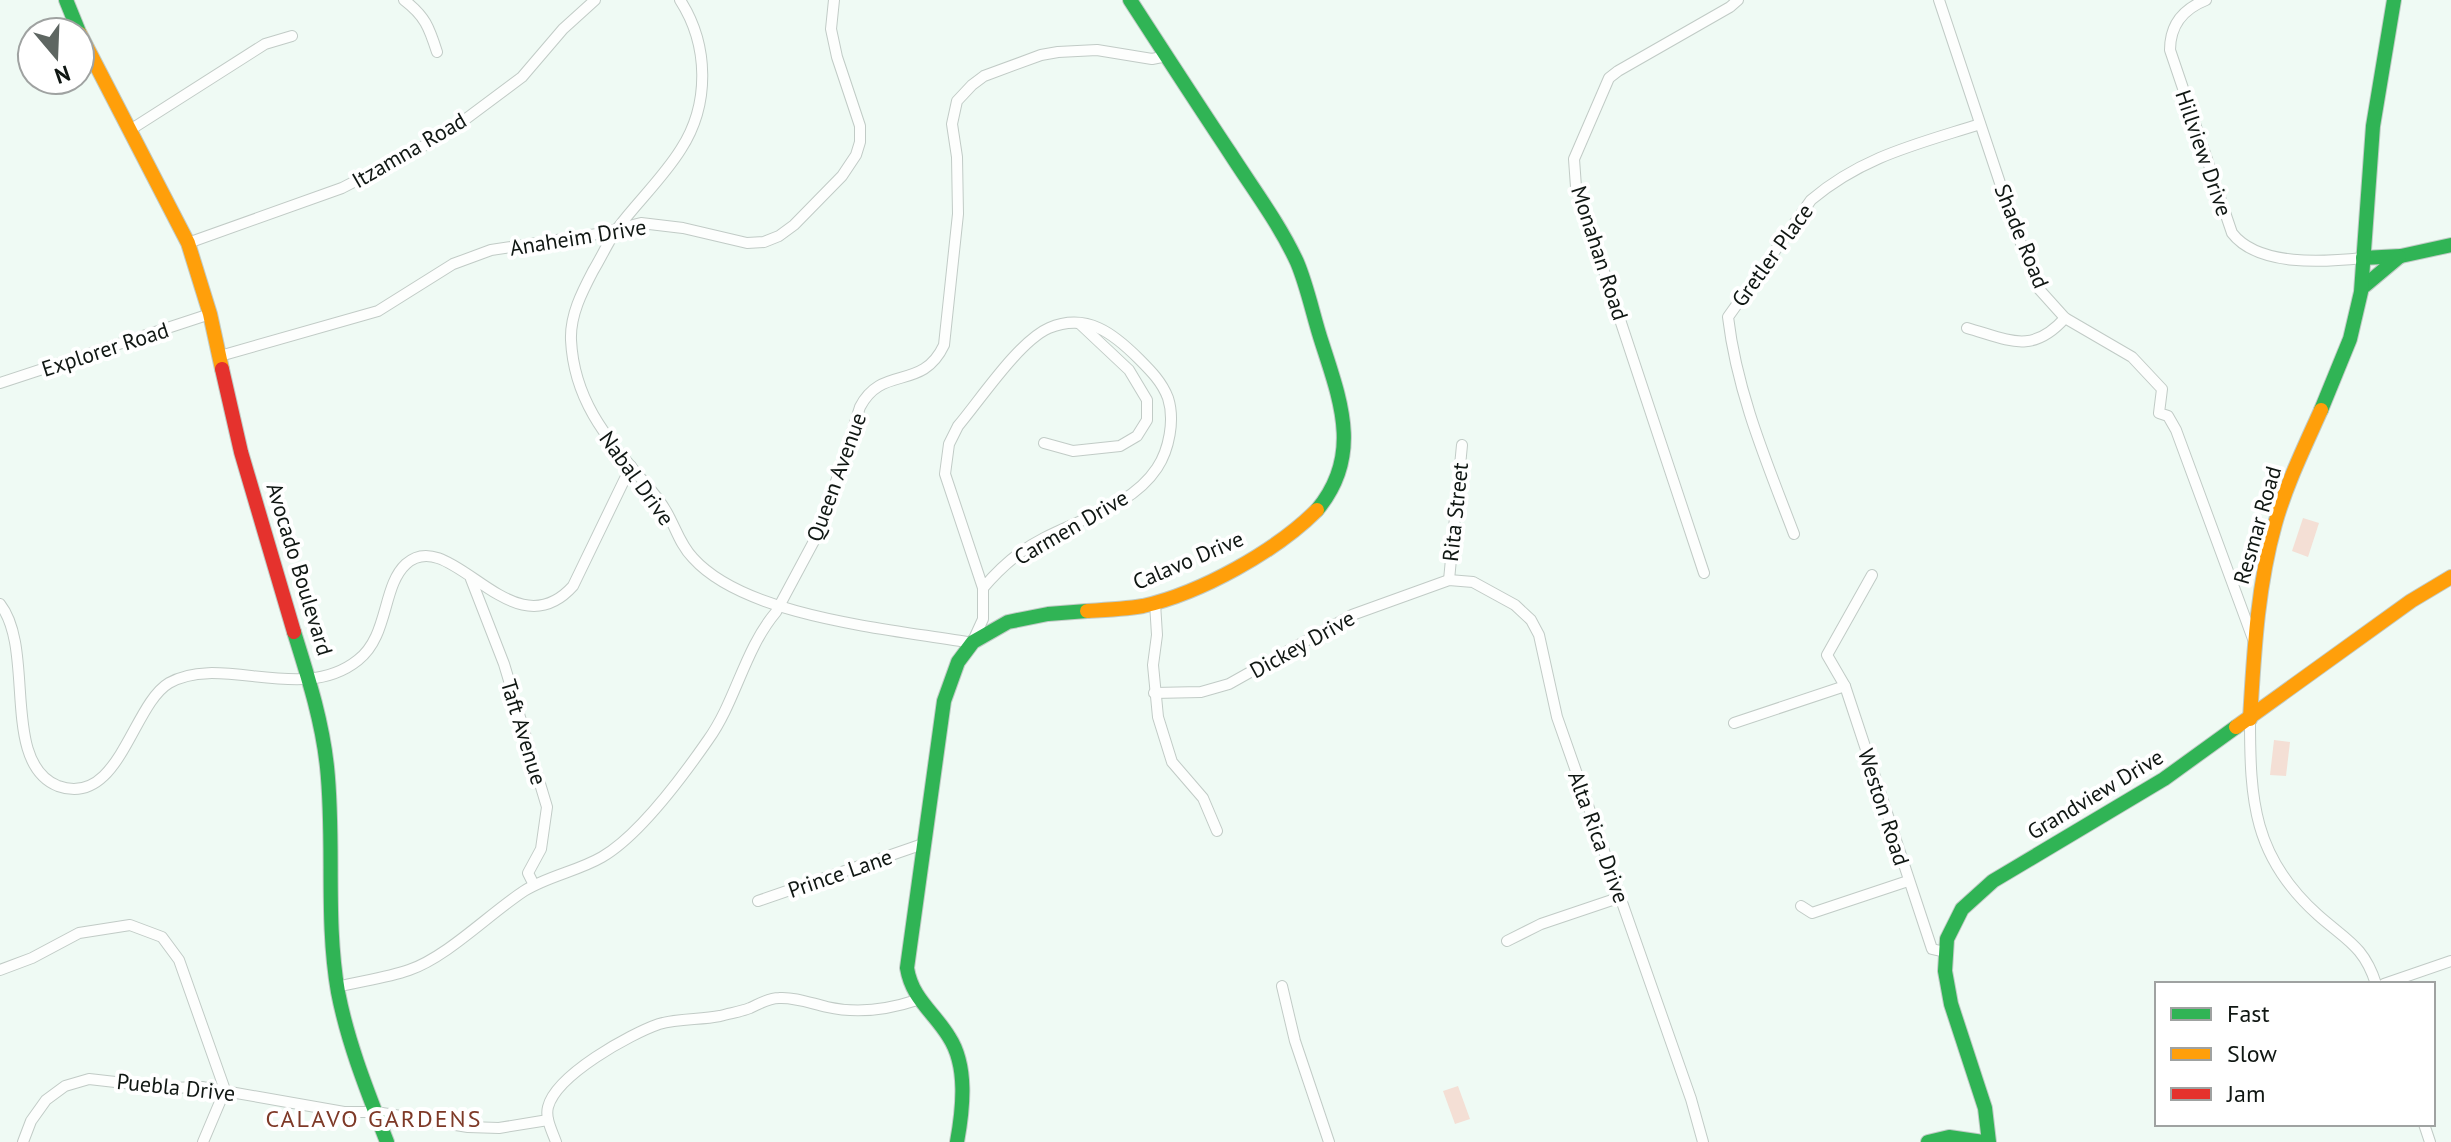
<svg xmlns="http://www.w3.org/2000/svg" width="2451" height="1142" font-family="'PT Sans',sans-serif">
	<style>
		.green { fill: #f4dfd5 }
		.lines { fill: none; stroke-linecap: round; stroke-linejoin: round }
		.street-casing { stroke: #c1cbc6; stroke-width: 12 }
		.fast-casing { stroke: #c1cbc6; stroke-width: 16 }
		.slow-casing { stroke: #c1cbc6; stroke-width: 16 }
		.jam-casing { stroke: #c1cbc6; stroke-width: 16 }
		.street { stroke: #fdfefd; stroke-width: 10 }
		.fast { stroke: #30b455; stroke-width: 14 }
		.slow { stroke: #ff9f0a; stroke-width: 14 }
		.jam { stroke: #e5322d; stroke-width: 14 }
		.labels { text-anchor: middle; stroke-width: 8; stroke-linejoin: round; paint-order: stroke }
		.street-label { font-size: 22px; fill: #101713; stroke: #fff }
		.neighbourhood-label { font-size: 24px; letter-spacing: 2px; fill: #7e3927; stroke: #fff }
	</style>
	<rect width="100%" height="100%" fill="#effaf4"/>
	<g class="green">
		<polygon points="2303,518 2319,523 2308,557 2292,551"/>
		<polygon points="2274,740 2290,742 2286,776 2270,775"/>
		<polygon points="1458,1086 1470,1119 1455,1124 1443,1091"/>
	</g>
	<g class="lines">
		<defs>
			<g id="street">
				<path d="M404,0C425,16 429,27 437,52"/>
				<path d="M680,0C709,45 710,104 681,149C663,178 637,202 617,229C608,242 601,258 593,271C582,292 570,315 571,340C574,401 607,438 644,482C652,491 660,500 666,511C675,526 680,545 693,558C747,618 893,629 972,643L983,619V588C1000,568 1020,550 1044,538C1082,518 1132,506 1157,468C1169,450 1175,420 1168,398C1162,382 1151,371 1139,359C1114,334 1087,312 1049,328C1019,341 980,400 958,426L949,444L945,474L983,588"/>
				<polyline points="1939,0 2014,225 2038,288 2065,318 2132,357 2162,389 2159,413 2168,416 2176,430 2253,639"/>
				<path d="M2206,0C2183,9 2170,25 2170,50L2232,233C2258,267 2325,262 2363,258"/>
				<polyline points="130,130 265,44 292,36"/>
				<polyline points="188,243 342,188 443,136 522,77 563,29 595,0"/>
				<path d="M1967,328C2009,340 2032,355 2065,318"/>
				<polyline points="220,356 378,311 453,264 491,250 597,234 641,223 683,228 747,243 764,242 779,236 794,225 842,176 856,155 860,142 860,126 837,57 831,29 834,0"/>
				<polyline points="0,383 210,314"/>
				<polyline points="1044,443 1073,451 1120,446 1137,436 1147,420 1147,400 1129,370 1079,323"/>
				<path d="M1794,534C1767,463 1737,393 1728,317L1811,200C1863,156 1918,144 1980,124"/>
				<polyline points="1704,573 1576,187 1574,159 1609,78 1618,71 1730,7 1738,0"/>
				<polyline points="1872,575 1827,655 1845,686 1932,949 1945,952"/>
				<polyline points="471,579 504,664 547,807 541,849 528,873 534,885"/>
				<polyline points="1449,580 1462,445"/>
				<polyline points="1155,603 1157,635 1153,665 1158,717 1172,762 1203,798 1217,831"/>
				<path d="M0,604C36,650 0,763 58,786C119,808 132,705 169,683C221,653 302,705 358,660C389,636 382,586 406,564C451,523 512,654 573,586L631,466"/>
				<polyline points="1154,693 1201,692 1229,684 1352,615 1449,580 1473,582 1515,605 1531,620 1539,635 1557,717 1691,1099 1703,1142"/>
				<path d="M2250,719C2250,800 2253,857 2318,915C2346,940 2364,946 2376,984"/>
				<polyline points="1734,723 1845,686"/>
				<polyline points="758,901 923,844"/>
				<polyline points="1801,906 1812,913 1908,881"/>
				<polyline points="1507,941 1541,924 1621,897"/>
				<polyline points="0,970 32,958 79,933 130,925 162,937 179,960 225,1090 203,1142"/>
				<polyline points="2384,984 2451,961"/>
				<polyline points="1282,986 1295,1041 1329,1142"/>
				<path d="M337,987C361,981 386,978 409,970C447,957 489,914 524,891C548,876 578,871 602,857C640,835 683,776 708,740C736,701 744,650 776,612L821,528L860,407C882,364 922,392 944,345L958,214L957,157L952,124L957,101L972,85L984,76L1041,55L1058,52L1097,50L1152,59L1167,56"/>
				<polyline points="2424,1124 2430,1142"/>
				<polyline points="23,1142 31,1121 46,1100 65,1086 89,1079 168,1088 202,1087 344,1112 376,1112 468,1127 499,1128 548,1120"/>
				<path d="M556,1142C552,1131 545,1118 548,1107C556,1075 630,1034 659,1024C679,1018 700,1020 720,1016C730,1013 740,1012 750,1008C759,1004 768,998 779,998C795,997 810,1003 827,1007C858,1014 887,1010 917,1000"/>
			</g>
			<g id="fast">
				<polyline points="66,0 79,32"/>
				<path d="M1130,0C1163,51 1196,102 1230,153C1253,189 1279,223 1297,262C1308,288 1313,316 1322,343C1341,402 1362,456 1317,510"/>
				<polyline points="2363,258 2401,256 2451,245"/>
				<polyline points="2362,288 2399,257"/>
				<polyline points="2321,410 2350,339 2361,292 2373,126 2394,0"/>
				<path d="M294,632C308,677 322,720 327,767C335,842 325,918 338,992C348,1044 368,1093 387,1142"/>
				<path d="M957,1142C963,1109 968,1066 949,1037C934,1012 912,999 907,968L944,701L958,662L973,642L1008,622L1048,614L1087,611"/>
				<polyline points="1928,1142 1949,1137 1983,1142"/>
				<polyline points="1989,1142 1985,1108 1951,1004 1945,971 1947,939 1962,909 1993,881 2164,779 2236,727"/>
			</g>
			<g id="slow">
				<polyline points="80,34 188,243 210,314 222,369"/>
				<path d="M1087,611C1106,610 1125,609 1143,606C1201,593 1276,551 1317,510"/>
				<path d="M2250,719C2254,654 2257,588 2275,524C2286,485 2304,448 2321,410"/>
				<polyline points="2236,727 2411,601 2451,577"/>
			</g>
			<polyline id="jam" points="222,369 241,452 294,632"/>
		</defs>
		<use href="#street" class="street-casing"/>
		<use href="#fast" class="fast-casing"/>
		<use href="#slow" class="slow-casing"/>
		<use href="#jam" class="jam-casing"/>
		<use href="#street" class="street"/>
		<use href="#fast" class="fast"/>
		<use href="#slow" class="slow"/>
		<use href="#jam" class="jam"/>
	</g>
	<g class="labels">
		<g class="street-label">
			<text transform="translate(409 150) rotate(-30)" y="8">Itzamna Road</text>
			<text transform="translate(2204 153) rotate(71)" y="8">Hillview Drive</text>
			<text transform="translate(2022 236) rotate(68)" y="8">Shade Road</text>
			<text transform="translate(578 237) rotate(-9)" y="8">Anaheim Drive</text>
			<text transform="translate(1600 253) rotate(72)" y="8">Monahan Road</text>
			<text transform="translate(1772 255) rotate(-54)" y="8">Gretler Place</text>
			<text transform="translate(105 349) rotate(-18)" y="8">Explorer Road</text>
			<text transform="translate(836 477) rotate(-70)" y="8">Queen Avenue</text>
			<text transform="translate(637 478) rotate(54)" y="8">Nabal Drive</text>
			<text transform="translate(1455 512) rotate(-84)" y="8">Rita Street</text>
			<text transform="translate(2257 525) rotate(-74)" y="8">Resmar Road</text>
			<text transform="translate(1071 527) rotate(-30)" y="8">Carmen Drive</text>
			<text transform="translate(1188 560) rotate(-23)" y="8">Calavo Drive</text>
			<text transform="translate(300 569) rotate(73)" y="8">Avocado Boulevard</text>
			<text transform="translate(1302 644) rotate(-29)" y="8">Dickey Drive</text>
			<text transform="translate(524 732) rotate(73)" y="8">Taft Avenue</text>
			<text transform="translate(2095 794) rotate(-31)" y="8">Grandview Drive</text>
			<text transform="translate(1884 807) rotate(72)" y="8">Weston Road</text>
			<text transform="translate(1599 837) rotate(70)" y="8">Alta Rica Drive</text>
			<text transform="translate(840 873) rotate(-19)" y="8">Prince Lane</text>
			<text transform="translate(176 1087) rotate(6)" y="8">Puebla Drive</text>
		</g>
		<g class="neighbourhood-label">
			<text x="374" y="1127">CALAVO GARDENS</text>
		</g>
	</g>
	<rect x="2155" y="982" width="280" height="144" fill="#ffffff" stroke="#9fa2a1" stroke-width="2"/>
	<rect x="2171" y="1008" width="40" height="12" fill="#30b455" stroke="#9fa2a1" stroke-width="2"/>
	<text x="2227" y="1022" font-size="24" fill="#101713">Fast</text>
	<rect x="2171" y="1048" width="40" height="12" fill="#ff9f0a" stroke="#9fa2a1" stroke-width="2"/>
	<text x="2227" y="1062" font-size="24" fill="#101713">Slow</text>
	<rect x="2171" y="1088" width="40" height="12" fill="#e5322d" stroke="#9fa2a1" stroke-width="2"/>
	<text x="2227" y="1102" font-size="24" fill="#101713">Jam</text>
	<g transform="translate(56 56) rotate(161)"><circle r="38" fill="#ffffff" stroke="#9fa2a1" stroke-width="2"/>
	<path d="M0-6L14 30L0 20L-14 30Z" fill="#5e6662"/>
	<text y="-12" font-size="22" font-weight="bold" text-anchor="middle" fill="#101713">N</text>
	</g>
</svg>
